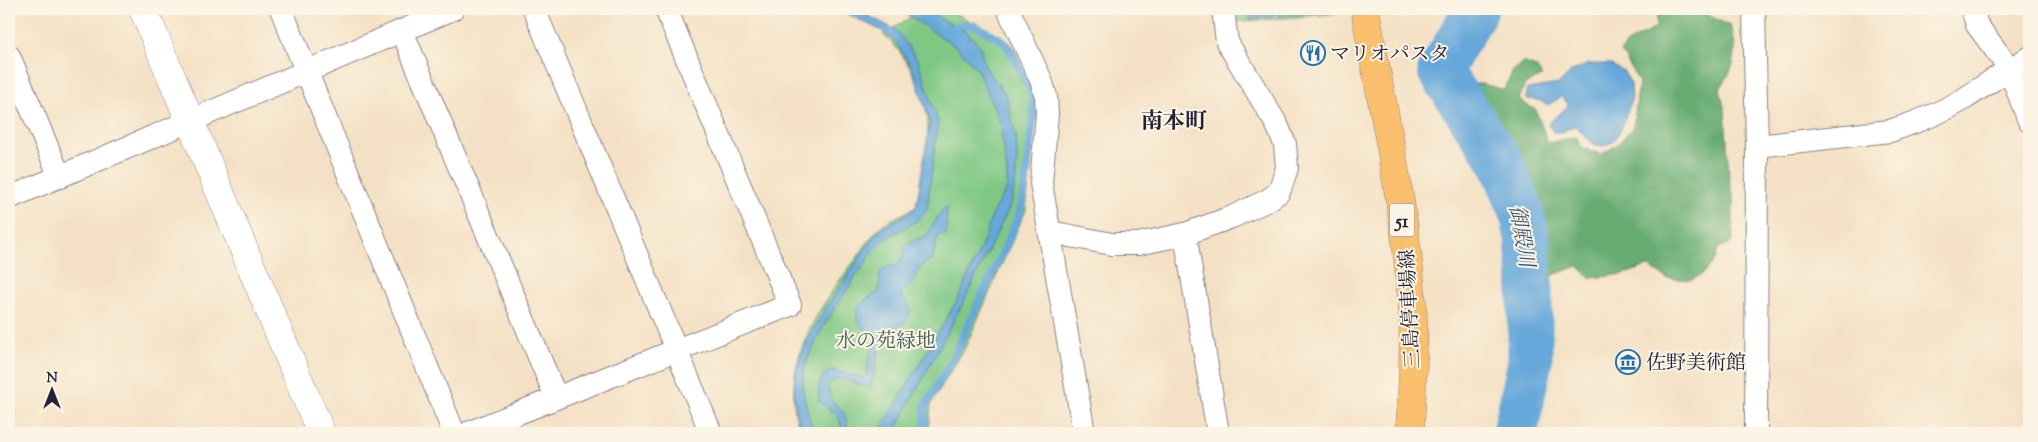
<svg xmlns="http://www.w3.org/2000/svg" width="2038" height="442" font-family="'Sorts Mill Goudy','Noto Serif JP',serif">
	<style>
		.green { fill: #7fc884; stroke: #507560 }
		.forest { fill: #67ac72; stroke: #446756 }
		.water { fill: #66a8da; stroke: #44658a }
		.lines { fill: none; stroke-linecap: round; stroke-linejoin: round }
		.stream { stroke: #66a8da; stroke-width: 8 }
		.river { stroke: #66a8da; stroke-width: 45 }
		.minor-casing { stroke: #8b8280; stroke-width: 24 }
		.tertiary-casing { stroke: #8b8280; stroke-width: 29 }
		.primary-casing { stroke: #8b8280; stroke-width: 29 }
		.minor { stroke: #fff; stroke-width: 22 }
		.tertiary { stroke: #fff; stroke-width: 28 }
		.primary { stroke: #f9bf6d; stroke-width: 28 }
		.labels { text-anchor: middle; stroke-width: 4; stroke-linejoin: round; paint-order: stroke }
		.shield { fill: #fcf5e5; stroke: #63616e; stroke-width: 1 }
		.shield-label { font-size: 19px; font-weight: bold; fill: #22223b }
		.poi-label { font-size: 20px; fill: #22223b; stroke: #fcf5e5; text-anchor: start }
		.street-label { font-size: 20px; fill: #22223b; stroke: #fcf5e5 }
		.park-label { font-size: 20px; fill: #435c55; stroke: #fcf5e5 }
		.water-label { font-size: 21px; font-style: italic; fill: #3d587b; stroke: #fcf5e5 }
		.quarter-label { font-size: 22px; font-weight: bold; fill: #22223b; stroke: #fcf5e5 }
	</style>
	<rect width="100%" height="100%" fill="#fcf5e5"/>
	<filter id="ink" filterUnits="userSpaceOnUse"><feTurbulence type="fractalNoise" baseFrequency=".02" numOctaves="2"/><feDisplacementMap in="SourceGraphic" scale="10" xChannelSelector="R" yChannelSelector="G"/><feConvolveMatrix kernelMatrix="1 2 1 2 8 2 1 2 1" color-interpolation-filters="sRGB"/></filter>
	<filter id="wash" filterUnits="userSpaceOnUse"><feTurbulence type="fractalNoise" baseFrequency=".0096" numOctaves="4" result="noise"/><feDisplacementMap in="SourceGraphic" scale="20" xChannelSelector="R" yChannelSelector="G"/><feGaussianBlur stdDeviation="1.12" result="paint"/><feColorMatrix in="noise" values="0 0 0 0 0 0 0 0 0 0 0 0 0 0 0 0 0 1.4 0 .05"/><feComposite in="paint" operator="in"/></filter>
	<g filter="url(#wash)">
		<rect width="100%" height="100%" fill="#f4e1c5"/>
		<g class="green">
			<path d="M923,9H947L1005,39L1014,48L1036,95L1037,114L1026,210L965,348L931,404L929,433H801C776,370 818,307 856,259C863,249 870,237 879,228C889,219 904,214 916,207C920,179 928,150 928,122C927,96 905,50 883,35Z"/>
			<polygon points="1233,9 1336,9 1336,14 1234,22"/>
		</g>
		<path class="forest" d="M1657,9H1696L1730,26C1740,52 1735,66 1720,89L1725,110L1729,177L1733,194V242L1718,248L1715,260L1703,274L1691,280L1666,278L1648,266L1624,274L1591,278L1578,266L1545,278L1535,264V240L1525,212V193L1474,107L1480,96L1475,84H1483L1504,90L1512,72L1522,62L1536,67L1542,76L1525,84L1519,100L1536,110L1548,143L1576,137L1582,148L1602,154L1618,144L1633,127L1639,82L1621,51C1632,36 1641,38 1656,27Z"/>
		<g class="water">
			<path d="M837,9H855L896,30L918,60L938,121L927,210C917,226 893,231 879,243C859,273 806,344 803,377C802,397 808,414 814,433H802C781,370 806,340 839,289C851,271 862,253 875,235L884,227L916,208L930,122L912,67L894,40L882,31Z"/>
			<polygon points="898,9 922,9 967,32 980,46 985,67 1006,95 1016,137 1017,156 1016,179 1011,204 962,305 894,433 879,433 959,297 985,238 994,209 1007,189 1007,172 1000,122 977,69 957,47"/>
			<polygon points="1249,9 1273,9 1273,17 1250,19"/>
			<polygon points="1277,9 1333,9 1333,11 1278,16"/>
			<polygon points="1589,64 1610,64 1624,72 1631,84 1632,97 1622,128 1613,142 1603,146 1593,144 1575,126 1561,132 1553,132 1548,124 1567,107 1568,104 1561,97 1548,105 1538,100 1526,99 1527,89 1559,84 1572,71"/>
			<path d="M947,207L946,235H938L932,261C919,262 918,273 912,283C910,287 905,288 902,291L901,295C904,299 911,305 910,311C909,324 896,326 889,333C874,346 878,371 870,387C856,387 838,370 828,386L830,398C842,412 847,412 848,433H843L839,417L819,401C817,389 819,372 834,370L862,378L866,376L870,353L882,334L862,328C848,311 864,298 879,292L880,273L884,268L898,265C912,242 895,247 926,236L942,210Z"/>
			<polygon points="1519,284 1539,284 1540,357 1524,433 1507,433 1523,351"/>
		</g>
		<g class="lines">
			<polyline class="stream" points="925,433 925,406 947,370 1008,241 1019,214 1024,194 1034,113 1032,94 1009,48 1000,39 974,25 964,24 948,29"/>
			<polyline class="river" points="1476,9 1440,71 1501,162 1521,209 1527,238 1530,282 1530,361 1515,433"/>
		</g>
	</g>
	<g filter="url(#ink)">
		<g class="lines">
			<defs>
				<g id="minor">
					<polyline points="281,9 454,433"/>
					<polyline points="534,9 711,433"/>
					<polyline points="1008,9 1041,80 1046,96 1047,114 1041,183 1084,433"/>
					<polyline points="1754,9 1757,146 1756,433"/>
					<polyline points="1972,9 1977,25 2009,68 2029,121"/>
					<polyline points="402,31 556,397"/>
					<polyline points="9,56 60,177"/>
					<path d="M1757,146L1890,131C1914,123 1942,113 1964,99C1986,85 2006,70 2029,58"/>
					<polyline points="9,198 453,9"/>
					<polyline points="1050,232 1112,244 1138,244 1185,234 1232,217 1268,200 1279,192 1287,168 1285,144 1277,125 1227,42 1223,9"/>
					<polyline points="1185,234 1218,433"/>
					<polyline points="468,433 790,305 666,9"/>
				</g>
				<polyline id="tertiary" points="143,9 321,433"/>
				<path id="primary" d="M1365,9C1381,102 1403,195 1411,289C1416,337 1412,385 1410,433"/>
			</defs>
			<use href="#minor" class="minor-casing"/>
			<use href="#tertiary" class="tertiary-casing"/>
			<use href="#primary" class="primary-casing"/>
			<use href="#minor" class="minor"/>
			<use href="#tertiary" class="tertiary"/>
			<use href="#primary" class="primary"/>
		</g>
	</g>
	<defs>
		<symbol id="restaurant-ring" viewBox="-11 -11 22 22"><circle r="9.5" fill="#fcf5e5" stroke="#1f6fb2" stroke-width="1.5"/><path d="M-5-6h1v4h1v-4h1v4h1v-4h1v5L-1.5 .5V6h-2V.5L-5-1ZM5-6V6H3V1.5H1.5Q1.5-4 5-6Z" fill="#1f6fb2"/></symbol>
		<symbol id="museum-ring" viewBox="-11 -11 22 22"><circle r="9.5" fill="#fcf5e5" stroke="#1f6fb2" stroke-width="1.5"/><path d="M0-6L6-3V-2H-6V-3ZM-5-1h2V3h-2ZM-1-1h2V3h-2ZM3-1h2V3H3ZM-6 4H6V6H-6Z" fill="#1f6fb2"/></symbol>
	</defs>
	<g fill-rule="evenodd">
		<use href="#restaurant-ring" x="1299" y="39" width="28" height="28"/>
		<use href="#museum-ring" x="1614" y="348" width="28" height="28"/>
	</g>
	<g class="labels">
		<rect class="shield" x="1389.5" y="203.5" width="25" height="33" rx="4"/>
		<g class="shield-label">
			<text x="1402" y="227">51</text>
		</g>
		<g class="poi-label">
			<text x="1330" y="60">マリオパスタ</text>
			<text x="1646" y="369">佐野美術館</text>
		</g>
		<g class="street-label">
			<text transform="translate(1409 309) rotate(-93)" y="7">三島停車場線</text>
		</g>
		<g class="park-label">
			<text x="886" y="347">水の苑緑地</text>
		</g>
		<g class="water-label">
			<text transform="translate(1522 236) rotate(80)" y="7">御殿川</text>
		</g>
		<g class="quarter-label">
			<text x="1174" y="128">南本町</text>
		</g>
	</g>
	<rect width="2038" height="442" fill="none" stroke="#fcf5e5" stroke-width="30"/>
	<g transform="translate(52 390)" stroke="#fcf5e5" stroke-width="4" paint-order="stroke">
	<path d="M0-4L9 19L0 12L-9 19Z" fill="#22223b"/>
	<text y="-8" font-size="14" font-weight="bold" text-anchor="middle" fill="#22223b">N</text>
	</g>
</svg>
